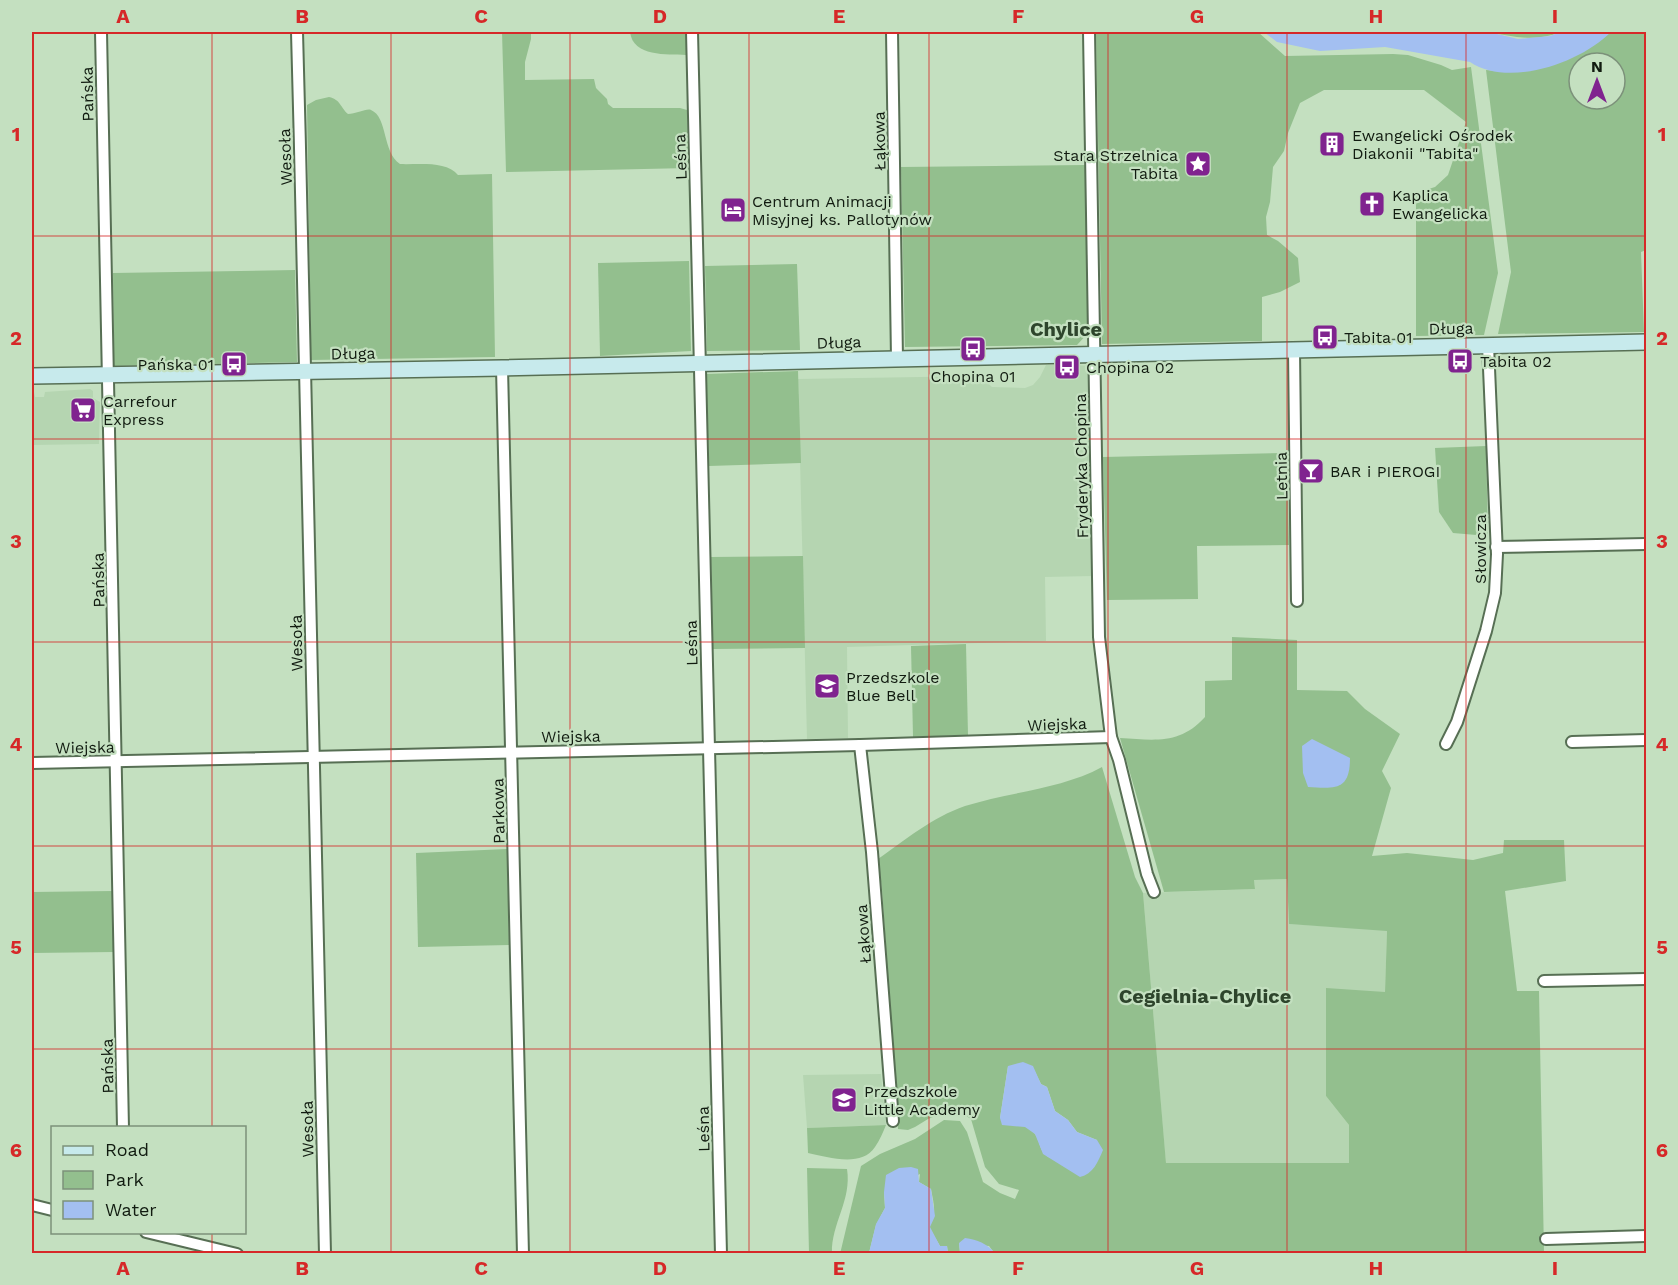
<svg xmlns="http://www.w3.org/2000/svg" width="1678" height="1285" font-family="'Work Sans',sans-serif">
	<style>
		.built { fill: #b5d5b1 }
		.green { fill: #93bf8e; fill-rule: evenodd }
		.water { fill: #a3bff1 }
		.lines { fill: none; stroke-linecap: round; stroke-linejoin: round }
		.street-casing { stroke: #576f54; stroke-width: 14 }
		.secondary-casing { stroke: #576f54; stroke-width: 18 }
		.street { stroke: #fff; stroke-width: 10 }
		.secondary { stroke: #c7eaec; stroke-width: 15 }
		.grid { fill: none; stroke: #d62828; stroke-width: 1.5; stroke-opacity: 0.55 }
		.labels { text-anchor: middle; stroke-width: 4.5; stroke-linejoin: round; paint-order: stroke }
		.street-label { font-size: 16px; fill: #111b10; stroke: #c4e0c0 }
		.poi-label { font-size: 16px; fill: #111b10; stroke: #c4e0c0; text-anchor: start }
		.quarter-label { font-size: 20px; font-weight: bold; fill: #2e452c; stroke: #c4e0c0 }
		.neatline { fill: none; stroke: #d62828; stroke-width: 2 }
		.grid-label { font-size: 20px; text-anchor: middle; font-weight: bold; fill: #d62828 }
	</style>
	<rect width="100%" height="100%" fill="#c4e0c0"/>
	<g class="built">
		<polygon points="1046,365 1061,365 1061,369 1073,369 1074,365 1090,366 1093,576 1045,577 1046,641 847,647 848,738 807,739 798,379 980,376 992,387 1025,388 1033,385 1040,377"/>
		<polygon points="90,389 93,391 93,398 100,402 99,444 32,445 32,393 34,392 35,397 44,397 45,392"/>
		<polygon points="1287,879 1289,924 1387,930 1385,993 1326,989 1326,1096 1349,1125 1349,1163 1166,1164 1143,893 1255,889 1254,880"/>
		<polygon points="881,1074 886,1125 807,1128 803,1075"/>
	</g>
	<g class="green">
		<polygon points="502,32 531,32 531,39 525,62 525,80 594,79 596,88 607,99 608,104 613,108 680,108 687,110 689,168 506,172"/>
		<path d="M630,32H686V55C667,54 633,57 630,32Z"/>
		<polygon points="1096,32 1258,32 1285,56 1393,54 1408,55 1441,65 1452,70 1471,67 1498,273 1484,335 1416,336 1416,193 1435,187 1448,175 1466,122 1424,90 1324,90 1300,103 1288,133 1284,151 1273,167 1270,202 1266,217 1267,235 1278,241 1298,258 1300,282 1280,292 1262,297 1262,341 1102,344"/>
		<path d="M1489,32H1560C1537,42 1513,37 1489,32Z"/>
		<path d="M1611,32H1646V250L1641,252L1644,332L1498,334L1511,272L1486,70L1506,72L1608,34ZM1579,63H1615V99H1579Z"/>
		<path d="M329,97C341,100 340,107 348,114C356,114 367,108 371,110C388,117 382,152 400,164C417,165 446,160 458,175L492,174L495,357L311,360L307,105L316,100Z"/>
		<polygon points="1085,165 1088,333 1077,345 905,347 901,167"/>
		<polygon points="689,261 691,351 600,356 598,263"/>
		<polygon points="797,264 800,350 707,351 705,266"/>
		<polygon points="295,270 297,362 114,366 113,273"/>
		<polygon points="798,371 801,463 709,466 706,374"/>
		<polygon points="1486,446 1488,536 1453,533 1439,512 1435,448"/>
		<polygon points="1287,453 1289,545 1197,546 1198,599 1107,600 1103,457"/>
		<polygon points="803,556 805,648 713,649 711,557"/>
		<path d="M1232,637L1297,640V690L1347,691L1365,709L1400,734L1382,771L1391,788L1372,856L1407,853L1473,860L1503,853L1504,840H1564L1566,881L1505,891L1517,991H1539L1544,1253L995,1254L989,1246L959,1243L960,1253H948L947,1246H940L929,1227C937,1213 934,1205 931,1189L919,1182L920,1174L884,1192L885,1208L876,1225L869,1253L840,1254L861,1166L880,1154L915,1139L944,1120L960,1121L967,1132L983,1182L1000,1193L1015,1199L1019,1190L999,1184L985,1167L971,1119L960,1112L958,1107L928,1119L915,1127L908,1130L898,1129L882,889L878,859C905,840 933,817 965,806C1009,792 1062,789 1102,767L1135,877L1143,893L1166,1163H1349V1125L1326,1096V988L1385,992L1387,931L1289,924L1287,879L1254,880L1255,889L1164,892L1120,738C1154,740 1180,745 1205,717V681L1232,680ZM1008,1066H1032L1041,1084L1047,1087L1055,1111L1068,1120L1077,1132L1097,1140L1050,1158C1039,1152 1041,1143 1035,1134C1027,1124 1011,1122 1000,1118Z"/>
		<polygon points="966,644 968,735 913,737 911,646"/>
		<polygon points="507,849 509,945 418,947 416,853"/>
		<polygon points="113,891 114,952 32,953 32,892"/>
		<path d="M886,1125C883,1132 880,1140 875,1147C861,1168 828,1157 808,1153L807,1128Z"/>
		<path d="M807,1168L847,1169C852,1200 831,1224 832,1253H809Z"/>
	</g>
	<g class="water">
		<path d="M1264,32H1489L1518,39L1550,36L1560,32H1611C1580,63 1509,88 1470,62L1385,47L1320,51L1277,42Z"/>
		<path d="M1312,739L1350,758C1350,790 1336,789 1308,787L1303,773L1302,746Z"/>
		<path d="M1023,1062L1033,1066L1041,1084L1047,1087L1055,1111L1068,1120L1077,1132L1097,1140L1103,1150C1098,1162 1093,1174 1080,1177L1043,1154L1035,1134L1025,1127L1002,1125L1000,1118L1008,1066Z"/>
		<polygon points="911,1167 918,1169 919,1182 931,1189 935,1216 930,1227 940,1246 947,1246 948,1253 869,1253 876,1224 885,1208 884,1192 886,1175 899,1168"/>
		<path d="M965,1238C978,1240 986,1243 995,1253H960L959,1243Z"/>
	</g>
	<g class="lines">
		<defs>
			<g id="street">
				<path d="M101,32C107,397 117,762 123,1128"/>
				<path d="M297,32C308,439 315,846 325,1254"/>
				<polyline points="692,32 721,1254"/>
				<polyline points="892,32 897,359"/>
				<polyline points="1089,32 1099,637 1111,737 1119,760 1147,874 1154,892"/>
				<polyline points="1294,350 1297,601"/>
				<polyline points="502,368 523,1254"/>
				<polyline points="1496,547 1646,544"/>
				<polyline points="1572,742 1646,740"/>
				<polyline points="1446,744 1457,722 1486,631 1495,593 1497,554 1488,345"/>
				<polyline points="860,745 872,852 893,1121"/>
				<polyline points="32,763 860,745 1111,737"/>
				<polyline points="1544,981 1646,979"/>
				<polyline points="32,1205 52,1210"/>
				<polyline points="146,1232 237,1254"/>
				<polyline points="1546,1239 1646,1236"/>
			</g>
			<polyline id="secondary" points="32,376 502,368 1646,342"/>
		</defs>
		<use href="#street" class="street-casing"/>
		<use href="#secondary" class="secondary-casing"/>
		<use href="#street" class="street"/>
		<use href="#secondary" class="secondary"/>
	</g>
	<path class="grid" d="M212,32V1128M391,32V1254M570,32V1254M749,32V1254M929,32V1254M1108,32V1254M1287,32V1254M1466,32V1254M32,236H1646M32,439H1646M32,642H1646M32,846H1646M32,1049H1646M212,1232V1254"/>
	<defs>
		<symbol id="building-square" viewBox="-11 -11 22 22"><rect x="-9" y="-9" width="18" height="18" rx="4" fill="#80238f" stroke="#c4e0c0"/><path d="M-4-6H4V6H1V3H-1V6H-4ZM-2.5-4.3h1.7v1.8h-1.7ZM.8-4.3h1.7v1.8H.8ZM-2.5-1h1.7V.8h-1.7ZM.8-1h1.7V.8H.8Z" fill="#fff"/></symbol>
		<symbol id="sight-square" viewBox="-11 -11 22 22"><rect x="-9" y="-9" width="18" height="18" rx="4" fill="#80238f" stroke="#c4e0c0"/><path d="M0-6L1.8-2.2L6-1.7L2.9 1.2L3.7 5.4L0 3.3L-3.7 5.4L-2.9 1.2L-6-1.7L-1.8-2.2Z" fill="#fff"/></symbol>
		<symbol id="church-square" viewBox="-11 -11 22 22"><rect x="-9" y="-9" width="18" height="18" rx="4" fill="#80238f" stroke="#c4e0c0"/><path d="M-1.2-6h2.4v3.5h3.3v2.4h-3.3V6h-2.4V-.1h-3.3v-2.4h3.3Z" fill="#fff"/></symbol>
		<symbol id="hotel-square" viewBox="-11 -11 22 22"><rect x="-9" y="-9" width="18" height="18" rx="4" fill="#80238f" stroke="#c4e0c0"/><path d="M-6-4.5h1.5V1H6V5H4.5V3h-9V5H-6ZM-4 0a1.8 1.8 0 1 1 3.6 0ZM.5 0V-2.5h3Q6-2.5 6 0Z" fill="#fff"/></symbol>
		<symbol id="bus-square" viewBox="-11 -11 22 22"><rect x="-9" y="-9" width="18" height="18" rx="4" fill="#80238f" stroke="#c4e0c0"/><path d="M-5-6H5V4H4V6H2V4H-2V6H-4V4H-5ZM-3.5-4V0h7V-4ZM-3.5 1.2v1.5H-2V1.2ZM2 1.2v1.5H3.5V1.2Z" fill="#fff"/></symbol>
		<symbol id="supermarket-square" viewBox="-11 -11 22 22"><rect x="-9" y="-9" width="18" height="18" rx="4" fill="#80238f" stroke="#c4e0c0"/><path d="M-6-5.5h2.5l.6 2H6L4.5 2H-2.5L-4.4-4H-6ZM-1.5 3.2a1.3 1.3 0 1 0 .1 0ZM3 3.2a1.3 1.3 0 1 0 .1 0Z" fill="#fff"/></symbol>
		<symbol id="bar-square" viewBox="-11 -11 22 22"><rect x="-9" y="-9" width="18" height="18" rx="4" fill="#80238f" stroke="#c4e0c0"/><path d="M-6-5H6L.8 .8V4.5H3.5V6h-7V4.5H-.8V.8Z" fill="#fff"/></symbol>
		<symbol id="school-square" viewBox="-11 -11 22 22"><rect x="-9" y="-9" width="18" height="18" rx="4" fill="#80238f" stroke="#c4e0c0"/><path d="M0-5L7-2L0 1L-7-2ZM-4 1L0 2.5L4 1V4Q0 6-4 4Z" fill="#fff"/></symbol>
	</defs>
	<g fill-rule="evenodd">
		<use href="#building-square" x="1317" y="129" width="30" height="30"/>
		<use href="#sight-square" x="1183" y="149" width="30" height="30"/>
		<use href="#church-square" x="1357" y="189" width="30" height="30"/>
		<use href="#hotel-square" x="718" y="195" width="30" height="30"/>
		<use href="#bus-square" x="1310" y="322" width="30" height="30"/>
		<use href="#bus-square" x="958" y="334" width="30" height="30"/>
		<use href="#bus-square" x="1445" y="346" width="30" height="30"/>
		<use href="#bus-square" x="219" y="349" width="30" height="30"/>
		<use href="#bus-square" x="1052" y="352" width="30" height="30"/>
		<use href="#supermarket-square" x="68" y="395" width="30" height="30"/>
		<use href="#bar-square" x="1296" y="456" width="30" height="30"/>
		<use href="#school-square" x="812" y="671" width="30" height="30"/>
		<use href="#school-square" x="829" y="1085" width="30" height="30"/>
	</g>
	<g class="labels">
		<g class="street-label">
			<text transform="translate(87 94) rotate(-91)" y="6">Pańska</text>
			<text transform="translate(879 141) rotate(-91)" y="6">Łąkowa</text>
			<text transform="translate(285 157) rotate(-92)" y="6">Wesoła</text>
			<text transform="translate(680 157) rotate(-92)" y="6">Leśna</text>
			<text transform="translate(1451 328) rotate(-1)" y="6">Długa</text>
			<text transform="translate(839 342) rotate(-2)" y="6">Długa</text>
			<text transform="translate(353 353) rotate(-1)" y="6">Długa</text>
			<text transform="translate(1081 466) rotate(-91)" y="6">Fryderyka Chopina</text>
			<text transform="translate(1281 476) rotate(-91)" y="6">Letnia</text>
			<text transform="translate(1480 549) rotate(-90)" y="6">Słowicza</text>
			<text transform="translate(98 580) rotate(-91)" y="6">Pańska</text>
			<text transform="translate(296 643) rotate(-91)" y="6">Wesoła</text>
			<text transform="translate(691 643) rotate(-91)" y="6">Leśna</text>
			<text transform="translate(1057 724) rotate(-2)" y="6">Wiejska</text>
			<text transform="translate(571 736) rotate(-1)" y="6">Wiejska</text>
			<text transform="translate(85 747) rotate(-1)" y="6">Wiejska</text>
			<text transform="translate(498 811) rotate(-91)" y="6">Parkowa</text>
			<text transform="translate(863 934) rotate(-94)" y="6">Łąkowa</text>
			<text transform="translate(107 1066) rotate(-91)" y="6">Pańska</text>
			<text transform="translate(307 1129) rotate(-91)" y="6">Wesoła</text>
			<text transform="translate(703 1129) rotate(-91)" y="6">Leśna</text>
		</g>
		<g class="poi-label">
			<text x="1352" y="141">Ewangelicki Ośrodek<tspan x="1352" dy="18">Diakonii "Tabita"</tspan></text>
			<text x="1178" y="161" text-anchor="end">Stara Strzelnica<tspan x="1178" dy="18">Tabita</tspan></text>
			<text x="1392" y="201">Kaplica<tspan x="1392" dy="18">Ewangelicka</tspan></text>
			<text x="752" y="207">Centrum Animacji<tspan x="752" dy="18">Misyjnej ks. Pallotynów</tspan></text>
			<text x="1344" y="343">Tabita 01</text>
			<text x="1480" y="367">Tabita 02</text>
			<text x="214" y="370" text-anchor="end">Pańska 01</text>
			<text x="1086" y="373">Chopina 02</text>
			<text x="973" y="382" text-anchor="middle">Chopina 01</text>
			<text x="103" y="407">Carrefour<tspan x="103" dy="18">Express</tspan></text>
			<text x="1330" y="477">BAR i PIEROGI</text>
			<text x="846" y="683">Przedszkole<tspan x="846" dy="18">Blue Bell</tspan></text>
			<text x="864" y="1097">Przedszkole<tspan x="864" dy="18">Little Academy</tspan></text>
		</g>
		<g class="quarter-label">
			<text x="1066" y="336">Chylice</text>
			<text x="1205" y="1003">Cegielnia-Chylice</text>
		</g>
	</g>
	<rect width="1678" height="1285" fill="none" stroke="#c4e0c0" stroke-width="66"/>
	<rect x="51" y="1126" width="195" height="108" fill="#c4e0c0" stroke="#7c917a" stroke-width="1.5"/>
	<rect x="63" y="1146" width="30" height="9" fill="#c7eaec" stroke="#7c917a" stroke-width="1.5"/>
	<text x="105" y="1156" font-size="18" fill="#111b10">Road</text>
	<rect x="63" y="1171" width="30" height="18" fill="#93bf8e" stroke="#7c917a" stroke-width="1.5"/>
	<text x="105" y="1186" font-size="18" fill="#111b10">Park</text>
	<rect x="63" y="1201" width="30" height="18" fill="#a3bff1" stroke="#7c917a" stroke-width="1.5"/>
	<text x="105" y="1216" font-size="18" fill="#111b10">Water</text>
	<g transform="translate(1597 81)"><circle r="28" fill="#c4e0c0" stroke="#7c917a" stroke-width="1.5"/>
	<path d="M0-4.5L10 22L0 15L-10 22Z" fill="#80238f"/>
	<text y="-9" font-size="16" font-weight="bold" text-anchor="middle" fill="#111b10">N</text>
	</g>
	<rect x="33" y="33" width="1612" height="1219" class="neatline"/>
	<g class="grid-label">
		<text x="123" y="23">A</text>
		<text x="302" y="23">B</text>
		<text x="481" y="23">C</text>
		<text x="660" y="23">D</text>
		<text x="839" y="23">E</text>
		<text x="1018" y="23">F</text>
		<text x="1197" y="23">G</text>
		<text x="1376" y="23">H</text>
		<text x="1555" y="23">I</text>
		<text x="16" y="141">1</text>
		<text x="1662" y="141">1</text>
		<text x="16" y="345">2</text>
		<text x="1662" y="345">2</text>
		<text x="16" y="548">3</text>
		<text x="1662" y="548">3</text>
		<text x="16" y="751">4</text>
		<text x="1662" y="751">4</text>
		<text x="16" y="954">5</text>
		<text x="1662" y="954">5</text>
		<text x="16" y="1157">6</text>
		<text x="1662" y="1157">6</text>
		<text x="123" y="1275">A</text>
		<text x="302" y="1275">B</text>
		<text x="481" y="1275">C</text>
		<text x="660" y="1275">D</text>
		<text x="839" y="1275">E</text>
		<text x="1018" y="1275">F</text>
		<text x="1197" y="1275">G</text>
		<text x="1376" y="1275">H</text>
		<text x="1555" y="1275">I</text>
	</g>
</svg>
